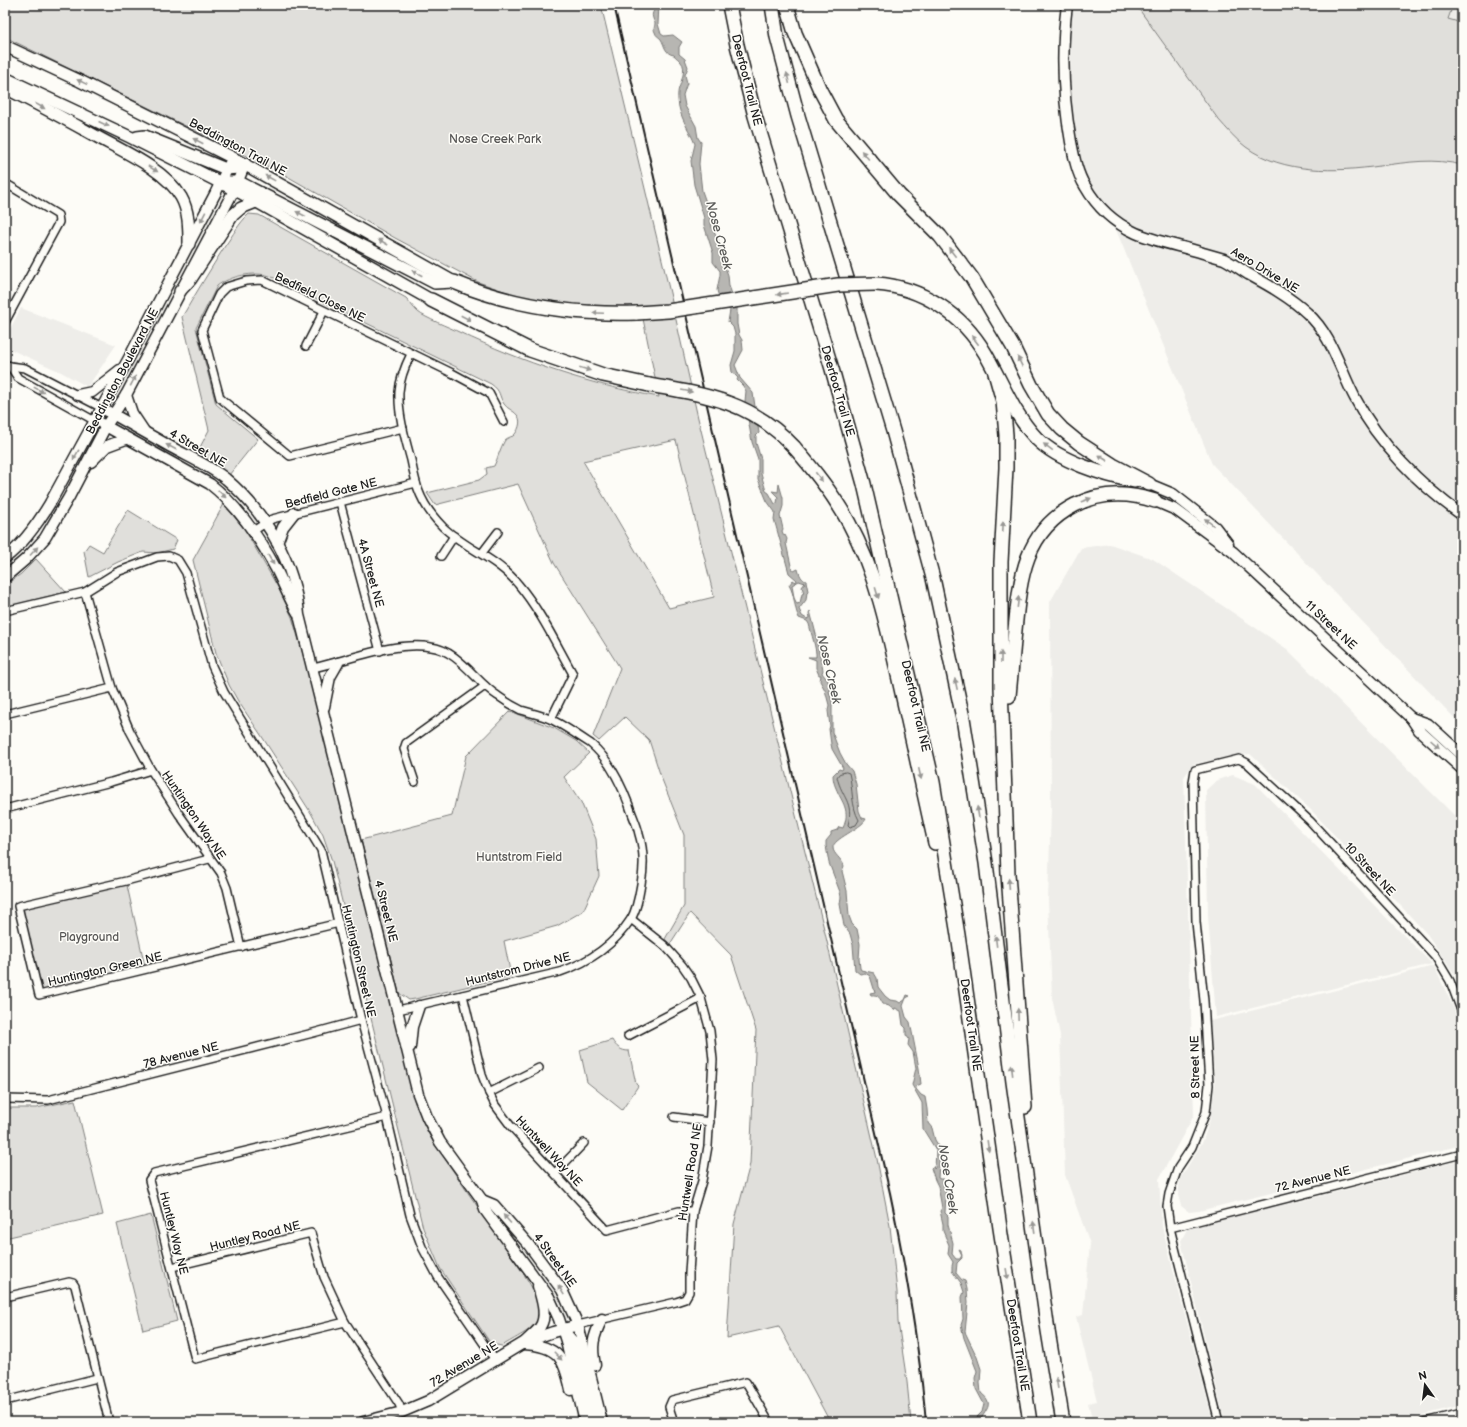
<svg xmlns="http://www.w3.org/2000/svg" width="1467" height="1427" font-family="'Balsamiq Sans',sans-serif">
	<style>
		.built { fill: #eeede9 }
		.green { fill: #e0dfdb; stroke: #7e7e7c; fill-rule: evenodd }
		.water { fill: #b7b6b2; stroke: #797876; fill-rule: evenodd }
		.lines { fill: none; stroke-linecap: round; stroke-linejoin: round }
		.shore { stroke: #5a5a58; stroke-width: 1 }
		.street-casing { stroke: #1c1c1c; stroke-width: 10 }
		.secondary-casing { stroke: #1c1c1c; stroke-width: 13 }
		.primary-casing { stroke: #1c1c1c; stroke-width: 14 }
		.highway-casing { stroke: #1c1c1c; stroke-width: 16 }
		.street { stroke: #fdfcf7; stroke-width: 7 }
		.secondary { stroke: #fdfcf7; stroke-width: 10 }
		.primary { stroke: #fdfcf7; stroke-width: 11 }
		.highway { stroke: #fdfcf7; stroke-width: 13 }
		.rail { stroke: #1c1c1c; stroke-width: 2 }
		.highway-bridge-casing { stroke: #1c1c1c; stroke-width: 16; stroke-linecap: butt }
		.highway-bridge { stroke: #fdfcf7; stroke-width: 13 }
		.oneway { fill: #989794 }
		.labels { text-anchor: middle; stroke-width: 3; stroke-linejoin: round; paint-order: stroke }
		.street-label { font-size: 12px; fill: #1c1c1c; stroke: #fdfcf7 }
		.park-label { font-size: 12px; fill: #575655; stroke: #fdfcf7 }
		.water-label { font-size: 13px; font-style: italic; fill: #5a5a58; stroke: #fdfcf7 }
	</style>
	<rect width="100%" height="100%" fill="#fdfcf7"/>
	<filter id="ink" filterUnits="userSpaceOnUse"><feTurbulence type="fractalNoise" baseFrequency=".025" numOctaves="2"/><feDisplacementMap in="SourceGraphic" scale="8" xChannelSelector="R" yChannelSelector="G"/><feConvolveMatrix kernelMatrix="1 2 1 2 8 2 1 2 1" color-interpolation-filters="sRGB"/></filter>
	<g filter="url(#ink)">
		<g class="built">
			<polygon points="1069,5 1462,5 1462,726 1212,464 1112,220 1096,204 1075,160 1064,26"/>
			<polygon points="21,308 116,345 89,385 86,386 61,372 5,347 5,339"/>
			<polygon points="1110,544 1153,559 1287,649 1462,823 1462,985 1427,934 1311,810 1250,754 1193,764 1184,777 1194,1115 1159,1179 1162,1227 1213,1422 1093,1422 1088,1403 1097,1401 1076,1317 1083,1315 1090,1244 1065,1175 1060,1035 1052,998 1048,900 1051,810 1050,602 1081,548"/>
			<polygon points="1233,775 1255,784 1432,964 1216,1017 1208,916 1206,790 1217,780"/>
			<polygon points="1434,966 1454,1009 1462,1032 1462,1145 1199,1211 1189,1212 1181,1206 1178,1195 1180,1179 1203,1141 1210,1119 1215,1085 1210,1021"/>
			<polygon points="1462,1160 1462,1405 1395,1422 1225,1422 1181,1241 1189,1225 1305,1200"/>
		</g>
		<g class="green">
			<path d="M5,5H601L670,293L698,418L825,933L877,1159L890,1226L897,1292L898,1322L907,1382L911,1422H830L779,1326L727,1338L734,1224L750,1164L756,1030L731,955L690,913L670,944L665,939L684,906V835L661,777L649,740L625,717L599,741L593,736L620,668L554,563L518,484L435,505L427,493L479,480L487,474L486,468L494,466C498,458 500,448 505,440C507,438 510,437 513,436C518,432 522,422 518,416C515,411 507,409 504,404C498,395 502,392 491,384L270,276C254,271 230,276 217,286L196,328L216,404L258,439L229,475L214,463L197,453L209,430L182,317C196,293 210,270 225,246C233,235 239,223 249,214L259,215L406,298C410,302 413,308 418,312C425,318 449,327 459,332C525,363 587,384 659,397L641,309L564,305L518,296L478,282L395,238L285,175L5,37ZM676,440L714,597L669,608L583,461Z"/>
			<path d="M1136,5H1453L1448,19L1462,23V165C1434,158 1408,162 1380,166C1337,172 1283,174 1246,147C1235,139 1227,129 1218,119Z"/>
			<path d="M224,504L245,530L280,591L292,617L305,661L415,1103L427,1131L434,1143L523,1273C531,1285 547,1311 536,1324C533,1329 508,1342 502,1346L491,1344L440,1268L423,1228L332,861L323,835L311,813L261,735L238,701L229,685L216,653L193,560Z"/>
			<polygon points="128,510 177,540 173,549 157,553 143,552 118,562 89,577 84,551 89,544 103,552"/>
			<polygon points="36,559 66,592 5,607 5,585 21,574"/>
			<polygon points="510,711 554,728 576,741 589,753 564,777 581,802 596,839 599,876 583,911 557,926 504,941 511,976 415,999 409,1000 399,993 361,840 452,816 466,756"/>
			<polygon points="126,881 146,971 39,995 18,906"/>
			<path d="M612,1040C616,1047 621,1051 629,1051L636,1084L638,1086L622,1110L587,1082L580,1050Z"/>
			<polygon points="75,1100 103,1215 5,1238 5,1108 36,1108"/>
			<polygon points="151,1215 177,1321 143,1330 117,1224"/>
		</g>
		<path class="water" d="M655,5H659L658,24L661,34L664,36L673,35L682,42L679,47V54L685,59L688,67L685,75L687,83L683,95L685,106L696,126L698,138L701,142L699,164L702,191L708,208L712,228L720,244L722,252V259L728,275L729,286L737,307V324L739,335L742,340L743,350L735,365L740,378L753,393L759,433L756,436V443L761,459V474L766,491L769,493L775,504L777,503L778,497L772,491L778,492L779,484L783,498V506L780,516L783,529L782,531L784,536L785,535L787,539L786,543L792,570L794,571L798,569C799,574 802,580 806,581L808,591L807,592L806,600L799,609L802,616L807,619L810,618L809,613L810,611L817,638L819,652L823,670L822,673L828,681L831,690L829,691L832,702V732L840,753L846,764L852,771L856,784L859,811L862,818L866,819C861,829 832,839 833,848C833,854 842,859 844,866L842,871L847,891L849,916L852,924L857,929L860,944L859,959L860,968L861,970L874,973L877,978L878,987L885,996L890,1000L897,1001L900,1003L905,1000L907,995L910,996L906,998L903,1006L906,1017L910,1022L919,1068L921,1084L916,1086V1089L921,1095L925,1097L927,1109L928,1123L932,1128L935,1140L940,1148L938,1178L940,1179H943V1183L946,1192L945,1213L948,1216V1225L953,1243L952,1254L956,1259H960L962,1255L959,1249L961,1250L962,1258L957,1263L956,1273L962,1280L965,1281L967,1289L968,1302L965,1332L977,1357L981,1369L980,1383L981,1393C996,1405 984,1410 980,1422H974L975,1419L982,1412L984,1404L976,1389L975,1378L977,1371L964,1338L961,1325L963,1319L962,1297L964,1292L961,1283L952,1271V1266L953,1262L948,1254L949,1245L943,1231V1224L940,1211L942,1208L938,1186L935,1180L931,1168L933,1166L934,1169L935,1168L936,1150L923,1129L922,1103L912,1085L916,1068L913,1052L908,1045L909,1039L906,1035V1028L903,1025L901,1011L895,1008L894,1010L889,1006L883,1004C880,999 879,994 871,995L870,993L875,992L870,976L865,973L860,974L855,970L853,945L850,934L844,926L840,904L841,897L840,892L829,863L826,846V841L831,835V832L837,830L839,827L843,828C851,810 842,803 836,788C834,784 833,779 833,775L839,769L842,770L843,768L832,749L831,744L829,729L830,726L828,711L829,705L825,690L820,681L821,675H819L816,668V660L808,657H816C817,650 811,633 809,624L807,621L799,618C794,608 795,595 789,585L793,580L796,582L797,580L789,573L774,519L775,512L767,501L758,479V459L752,442L745,401L746,391L743,386L737,380L738,378L732,372L731,365L735,351V334L733,327L728,322L730,310L725,306L718,294L717,290L720,275V271L713,262V253L704,225V218L698,198L694,185L691,161L695,144C690,131 682,121 679,107C678,102 677,93 679,88C681,82 687,68 681,62C679,59 676,58 674,55C665,54 665,46 661,39C658,36 656,36 655,32C653,29 655,26 655,23C652,17 651,14 655,9ZM799,581L805,583L802,587L804,593L802,594L800,603L797,604L794,598L792,585Z"/>
		<g class="lines">
			<path class="shore" d="M846,772L849,773C853,789 851,806 859,820L856,825L850,827L848,825C854,802 842,798 837,777L839,774Z"/>
			<defs>
				<g id="street">
					<polyline points="5,183 58,215 59,222 5,322"/>
					<polyline points="306,346 324,311"/>
					<path d="M411,354C405,366 400,378 399,392C398,415 405,438 411,460C413,470 415,480 418,489C423,503 433,517 443,527C466,549 498,559 518,584C540,610 556,644 573,674L551,719"/>
					<polyline points="5,364 10,366 25,368 102,408"/>
					<polyline points="10,366 18,378 95,421"/>
					<polyline points="403,428 290,456 220,398 202,330 219,294 226,287 246,281 262,280 452,373 489,393 504,422"/>
					<polyline points="340,502 380,651"/>
					<polyline points="253,531 272,519 416,483"/>
					<polyline points="482,553 498,532"/>
					<polyline points="441,556 454,536"/>
					<polyline points="85,592 112,688 130,731 151,770"/>
					<polyline points="5,611 85,592 117,572 157,557 169,556 178,560 186,573 212,666 224,692 321,850 361,1020 387,1117 410,1215 422,1247 438,1277 495,1360"/>
					<path d="M313,668C350,660 393,641 431,647C458,650 476,682 498,696C505,701 513,706 521,710C531,713 541,715 550,719C560,723 582,738 591,744C609,759 621,784 629,805C632,815 637,824 639,834C644,850 644,868 641,884C639,896 637,909 631,919C614,945 589,962 560,972L398,1010"/>
					<polyline points="5,714 112,688"/>
					<polyline points="415,782 404,749 406,743 485,686"/>
					<polyline points="5,809 111,782 151,770 179,814 221,873 227,888 241,947"/>
					<polyline points="209,859 126,881 18,906 39,995 339,923"/>
					<polyline points="463,995 482,1075 489,1093 495,1105 510,1125 607,1230 679,1211 693,1211"/>
					<polyline points="628,1036 701,998"/>
					<polyline points="489,1093 539,1068"/>
					<polyline points="5,1099 48,1100 313,1033 361,1020"/>
					<polyline points="674,1117 710,1122"/>
					<polyline points="555,1173 584,1143"/>
					<polyline points="1170,1228 1462,1154"/>
					<polyline points="172,1267 311,1233 324,1277 345,1322 399,1404 402,1412"/>
					<polyline points="5,1297 69,1282 73,1283 75,1286 109,1422"/>
					<polyline points="345,1322 195,1359 149,1180 154,1173 387,1117"/>
					<polyline points="578,1325 676,1302 685,1299 689,1292 689,1273 693,1211 702,1181 708,1146 713,1060 710,1031 701,998 691,978 682,965 665,946 631,919"/>
					<polyline points="5,1399 9,1400 97,1378"/>
					<polyline points="674,1422 669,1407 672,1400 746,1382 769,1422"/>
					<polyline points="1219,1422 1170,1228 1167,1206 1169,1194 1178,1168 1192,1147 1206,1112 1209,1085 1204,1001 1196,922 1193,782 1195,770 1239,759 1247,763 1310,821 1435,956 1450,981 1462,1013"/>
					<polyline points="1424,1422 1462,1413"/>
				</g>
				<g id="secondary">
					<path d="M1067,5C1061,50 1063,98 1071,142C1074,157 1077,173 1085,186C1097,207 1114,223 1136,233C1157,242 1181,246 1203,253C1210,255 1217,257 1224,259C1232,263 1240,269 1248,274C1268,285 1290,297 1307,313C1332,335 1340,370 1355,398C1379,444 1420,485 1462,515"/>
					<polyline points="78,395 92,392 120,370"/>
					<polyline points="126,395 132,413 144,431"/>
					<path d="M102,408C125,421 148,434 171,447C189,457 210,466 226,479C266,513 295,563 299,615L418,1094L427,1117L440,1142L482,1200L485,1210L549,1297L559,1319L566,1341L585,1422"/>
					<path d="M102,424L210,484C238,506 259,537 276,569C284,584 289,599 298,613"/>
					<polyline points="91,462 107,446 126,439"/>
					<polyline points="1149,484 1173,494 1215,527 1228,544"/>
					<polyline points="1155,501 1176,510 1233,552 1411,718 1419,730 1462,769"/>
					<polyline points="277,543 283,527 294,513"/>
					<path d="M5,558C24,544 38,523 50,503L129,358L215,194L230,163"/>
					<polyline points="5,577 26,559 45,538 69,497 106,426 126,395 234,190 245,164"/>
					<polyline points="324,707 330,677 338,663"/>
					<polyline points="1411,718 1428,724 1462,755"/>
					<polyline points="410,1047 412,1027 419,1006"/>
					<polyline points="482,1200 494,1205 528,1244 562,1290 578,1325 581,1337 602,1422"/>
					<polyline points="565,1332 576,1345 594,1422"/>
					<path d="M526,1341C531,1336 536,1332 540,1327C548,1315 541,1298 538,1286"/>
					<path d="M524,1344C559,1346 564,1358 571,1390"/>
					<path d="M595,1365C591,1346 593,1337 602,1319"/>
					<polyline points="363,1422 402,1412 428,1401 525,1342 553,1332 578,1325"/>
				</g>
				<g id="primary">
					<polyline points="5,46 80,81 233,158 454,282"/>
					<polyline points="5,78 130,137 241,193 431,300"/>
					<path d="M5,88C34,102 63,118 92,134C120,150 164,168 181,197C189,211 189,228 189,244"/>
					<polyline points="137,137 145,136 226,169 239,168 245,164"/>
					<polyline points="221,182 238,182 241,183 435,283 453,282"/>
					<polyline points="180,291 191,279 233,215 241,208 256,202"/>
				</g>
				<g id="highway">
					<polyline points="729,5 737,45 755,116 832,369 864,484 933,782 958,935 1000,1228 1030,1422"/>
					<polyline points="772,5 777,37 798,116 893,431 933,578 963,718 986,863 1013,1082 1048,1331 1063,1422"/>
					<polyline points="787,5 795,33 820,90 836,120 899,195 940,236 972,278 1013,347 1031,385 1048,414 1062,429 1079,443 1113,465 1149,484"/>
					<path d="M454,282C512,306 575,315 637,313"/>
					<path d="M876,284C922,287 962,314 985,353C1002,382 1013,414 1037,439C1059,461 1104,475 1134,481"/>
					<polyline points="431,300 530,350 603,375 649,385"/>
					<polyline points="995,373 1003,401 1006,435 1006,468 1001,562 1001,687 1008,874 1025,1107"/>
					<path d="M794,447C815,471 834,495 849,523C876,573 888,629 900,684C912,737 923,790 935,843"/>
					<path d="M1009,696C1011,674 1013,652 1015,630C1020,579 1024,531 1075,505C1101,492 1128,492 1155,501"/>
				</g>
			</defs>
			<use href="#street" class="street-casing"/>
			<use href="#secondary" class="secondary-casing"/>
			<use href="#primary" class="primary-casing"/>
			<use href="#highway" class="highway-casing"/>
			<use href="#street" class="street"/>
			<use href="#secondary" class="secondary"/>
			<use href="#primary" class="primary"/>
			<use href="#highway" class="highway"/>
			<path class="rail" d="M614,5L890,1193C906,1269 919,1345 926,1422"/>
			<defs>
				<g id="highway-bridge">
					<polyline points="637,313 668,311 838,285 876,284"/>
					<path d="M649,385C708,395 752,402 794,447"/>
				</g>
			</defs>
			<use href="#highway-bridge" class="highway-bridge-casing"/>
			<use href="#highway-bridge" class="highway-bridge"/>
		</g>
		<defs><path id="oneway-solid" d="M-6-.8H1V-3.2L6.5 0L1 3.2V.8H-6Z"/></defs>
		<g class="oneway">
			<use href="#oneway-solid" transform="translate(788 78) rotate(-104)"/>
			<use href="#oneway-solid" transform="translate(82 82) rotate(-154)"/>
			<use href="#oneway-solid" transform="translate(40 106) rotate(29)"/>
			<use href="#oneway-solid" transform="translate(104 124) rotate(25)"/>
			<use href="#oneway-solid" transform="translate(198 141) rotate(-153)"/>
			<use href="#oneway-solid" transform="translate(865 155) rotate(-130)"/>
			<use href="#oneway-solid" transform="translate(153 169) rotate(31)"/>
			<use href="#oneway-solid" transform="translate(270 178) rotate(-151)"/>
			<use href="#oneway-solid" transform="translate(301 214) rotate(-153)"/>
			<use href="#oneway-solid" transform="translate(203 217) rotate(117)"/>
			<use href="#oneway-solid" transform="translate(383 242) rotate(-150)"/>
			<use href="#oneway-solid" transform="translate(952 252) rotate(-127)"/>
			<use href="#oneway-solid" transform="translate(417 273) rotate(-153)"/>
			<use href="#oneway-solid" transform="translate(782 294) rotate(171)"/>
			<use href="#oneway-solid" transform="translate(598 313) rotate(-177)"/>
			<use href="#oneway-solid" transform="translate(466 318) rotate(27)"/>
			<use href="#oneway-solid" transform="translate(975 340) rotate(-127)"/>
			<use href="#oneway-solid" transform="translate(1020 362) rotate(-116)"/>
			<use href="#oneway-solid" transform="translate(585 369) rotate(17)"/>
			<use href="#oneway-solid" transform="translate(133 381) rotate(-63)"/>
			<use href="#oneway-solid" transform="translate(39 390) rotate(29)"/>
			<use href="#oneway-solid" transform="translate(687 391) rotate(10)"/>
			<use href="#oneway-solid" transform="translate(171 447) rotate(-152)"/>
			<use href="#oneway-solid" transform="translate(1048 447) rotate(-144)"/>
			<use href="#oneway-solid" transform="translate(76 455) rotate(119)"/>
			<use href="#oneway-solid" transform="translate(1103 458) rotate(-147)"/>
			<use href="#oneway-solid" transform="translate(819 477) rotate(53)"/>
			<use href="#oneway-solid" transform="translate(222 494) rotate(44)"/>
			<use href="#oneway-solid" transform="translate(1086 500) rotate(-20)"/>
			<use href="#oneway-solid" transform="translate(1209 522) rotate(-142)"/>
			<use href="#oneway-solid" transform="translate(1003 527) rotate(-87)"/>
			<use href="#oneway-solid" transform="translate(34 551) rotate(-48)"/>
			<use href="#oneway-solid" transform="translate(271 560) rotate(59)"/>
			<use href="#oneway-solid" transform="translate(877 593) rotate(73)"/>
			<use href="#oneway-solid" transform="translate(1018 602) rotate(-83)"/>
			<use href="#oneway-solid" transform="translate(1001 657) rotate(-90)"/>
			<use href="#oneway-solid" transform="translate(956 684) rotate(-102)"/>
			<use href="#oneway-solid" transform="translate(1435 744) rotate(42)"/>
			<use href="#oneway-solid" transform="translate(920 774) rotate(77)"/>
			<use href="#oneway-solid" transform="translate(978 812) rotate(-99)"/>
			<use href="#oneway-solid" transform="translate(1009 884) rotate(-94)"/>
			<use href="#oneway-solid" transform="translate(996 941) rotate(-97)"/>
			<use href="#oneway-solid" transform="translate(1018 1014) rotate(-92)"/>
			<use href="#oneway-solid" transform="translate(1012 1070) rotate(-97)"/>
			<use href="#oneway-solid" transform="translate(988 1146) rotate(82)"/>
			<use href="#oneway-solid" transform="translate(507 1219) rotate(-131)"/>
			<use href="#oneway-solid" transform="translate(1034 1227) rotate(-98)"/>
			<use href="#oneway-solid" transform="translate(1007 1274) rotate(81)"/>
			<use href="#oneway-solid" transform="translate(561 1290) rotate(-122)"/>
			<use href="#oneway-solid" transform="translate(558 1356) rotate(46)"/>
			<use href="#oneway-solid" transform="translate(1057 1383) rotate(-99)"/>
		</g>
	</g>
	<g class="labels">
		<g class="street-label">
			<text transform="translate(747 80) rotate(76)" y="4">Deerfoot Trail NE</text>
			<text transform="translate(238 147) rotate(28)" y="4">Beddington Trail NE</text>
			<text transform="translate(1265 270) rotate(31)" y="4">Aero Drive NE</text>
			<text transform="translate(320 297) rotate(26)" y="4">Bedfield Close NE</text>
			<text transform="translate(122 371) rotate(-62)" y="4">Beddington Boulevard NE</text>
			<text transform="translate(838 391) rotate(74)" y="4">Deerfoot Trail NE</text>
			<text transform="translate(198 448) rotate(30)" y="4">4 Street NE</text>
			<text transform="translate(331 493) rotate(-14)" y="4">Bedfield Gate NE</text>
			<text transform="translate(371 573) rotate(75)" y="4">4A Street NE</text>
			<text transform="translate(1331 625) rotate(43)" y="4">11 Street NE</text>
			<text transform="translate(916 706) rotate(77)" y="4">Deerfoot Trail NE</text>
			<text transform="translate(194 815) rotate(56)" y="4">Huntington Way NE</text>
			<text transform="translate(1370 869) rotate(47)" y="4">10 Street NE</text>
			<text transform="translate(386 911) rotate(76)" y="4">4 Street NE</text>
			<text transform="translate(359 961) rotate(77)" y="4">Huntington Street NE</text>
			<text transform="translate(105 969) rotate(-13)" y="4">Huntington Green NE</text>
			<text transform="translate(518 969) rotate(-14)" y="4">Huntstrom Drive NE</text>
			<text transform="translate(971 1025) rotate(82)" y="4">Deerfoot Trail NE</text>
			<text transform="translate(181 1055) rotate(-14)" y="4">78 Avenue NE</text>
			<text transform="translate(1195 1067) rotate(-91)" y="4">8 Street NE</text>
			<text transform="translate(549 1151) rotate(47)" y="4">Huntwell Way NE</text>
			<text transform="translate(690 1172) rotate(-81)" y="4">Huntwell Road NE</text>
			<text transform="translate(1313 1179) rotate(-14)" y="4">72 Avenue NE</text>
			<text transform="translate(174 1233) rotate(76)" y="4">Huntley Way NE</text>
			<text transform="translate(255 1236) rotate(-14)" y="4">Huntley Road NE</text>
			<text transform="translate(555 1260) rotate(54)" y="4">4 Street NE</text>
			<text transform="translate(1018 1345) rotate(81)" y="4">Deerfoot Trail NE</text>
			<text transform="translate(464 1364) rotate(-31)" y="4">72 Avenue NE</text>
		</g>
		<g class="park-label">
			<text x="495" y="143">Nose Creek Park</text>
			<text x="519" y="861">Huntstrom Field</text>
			<text x="89" y="941">Playground</text>
		</g>
		<g class="water-label">
			<text transform="translate(720 235) rotate(75)" y="5">Nose Creek</text>
			<text transform="translate(830 669) rotate(77)" y="5">Nose Creek</text>
			<text transform="translate(949 1179) rotate(81)" y="5">Nose Creek</text>
		</g>
	</g>
	<rect width="1467" height="1427" fill="none" stroke="#fdfcf7" stroke-width="20"/>
	<rect x="10" y="10" width="1447" height="1407" fill="none" stroke="#1c1c1c" stroke-width="1.5" filter="url(#ink)"/>
	<g transform="translate(1425 1385) rotate(346)" stroke="#fdfcf7" stroke-width="3" paint-order="stroke">
	<path d="M0-3L7 15L0 10L-7 15Z" fill="#1c1c1c"/>
	<text y="-6" font-size="11" font-weight="bold" text-anchor="middle" fill="#1c1c1c">N</text>
	</g>
</svg>
